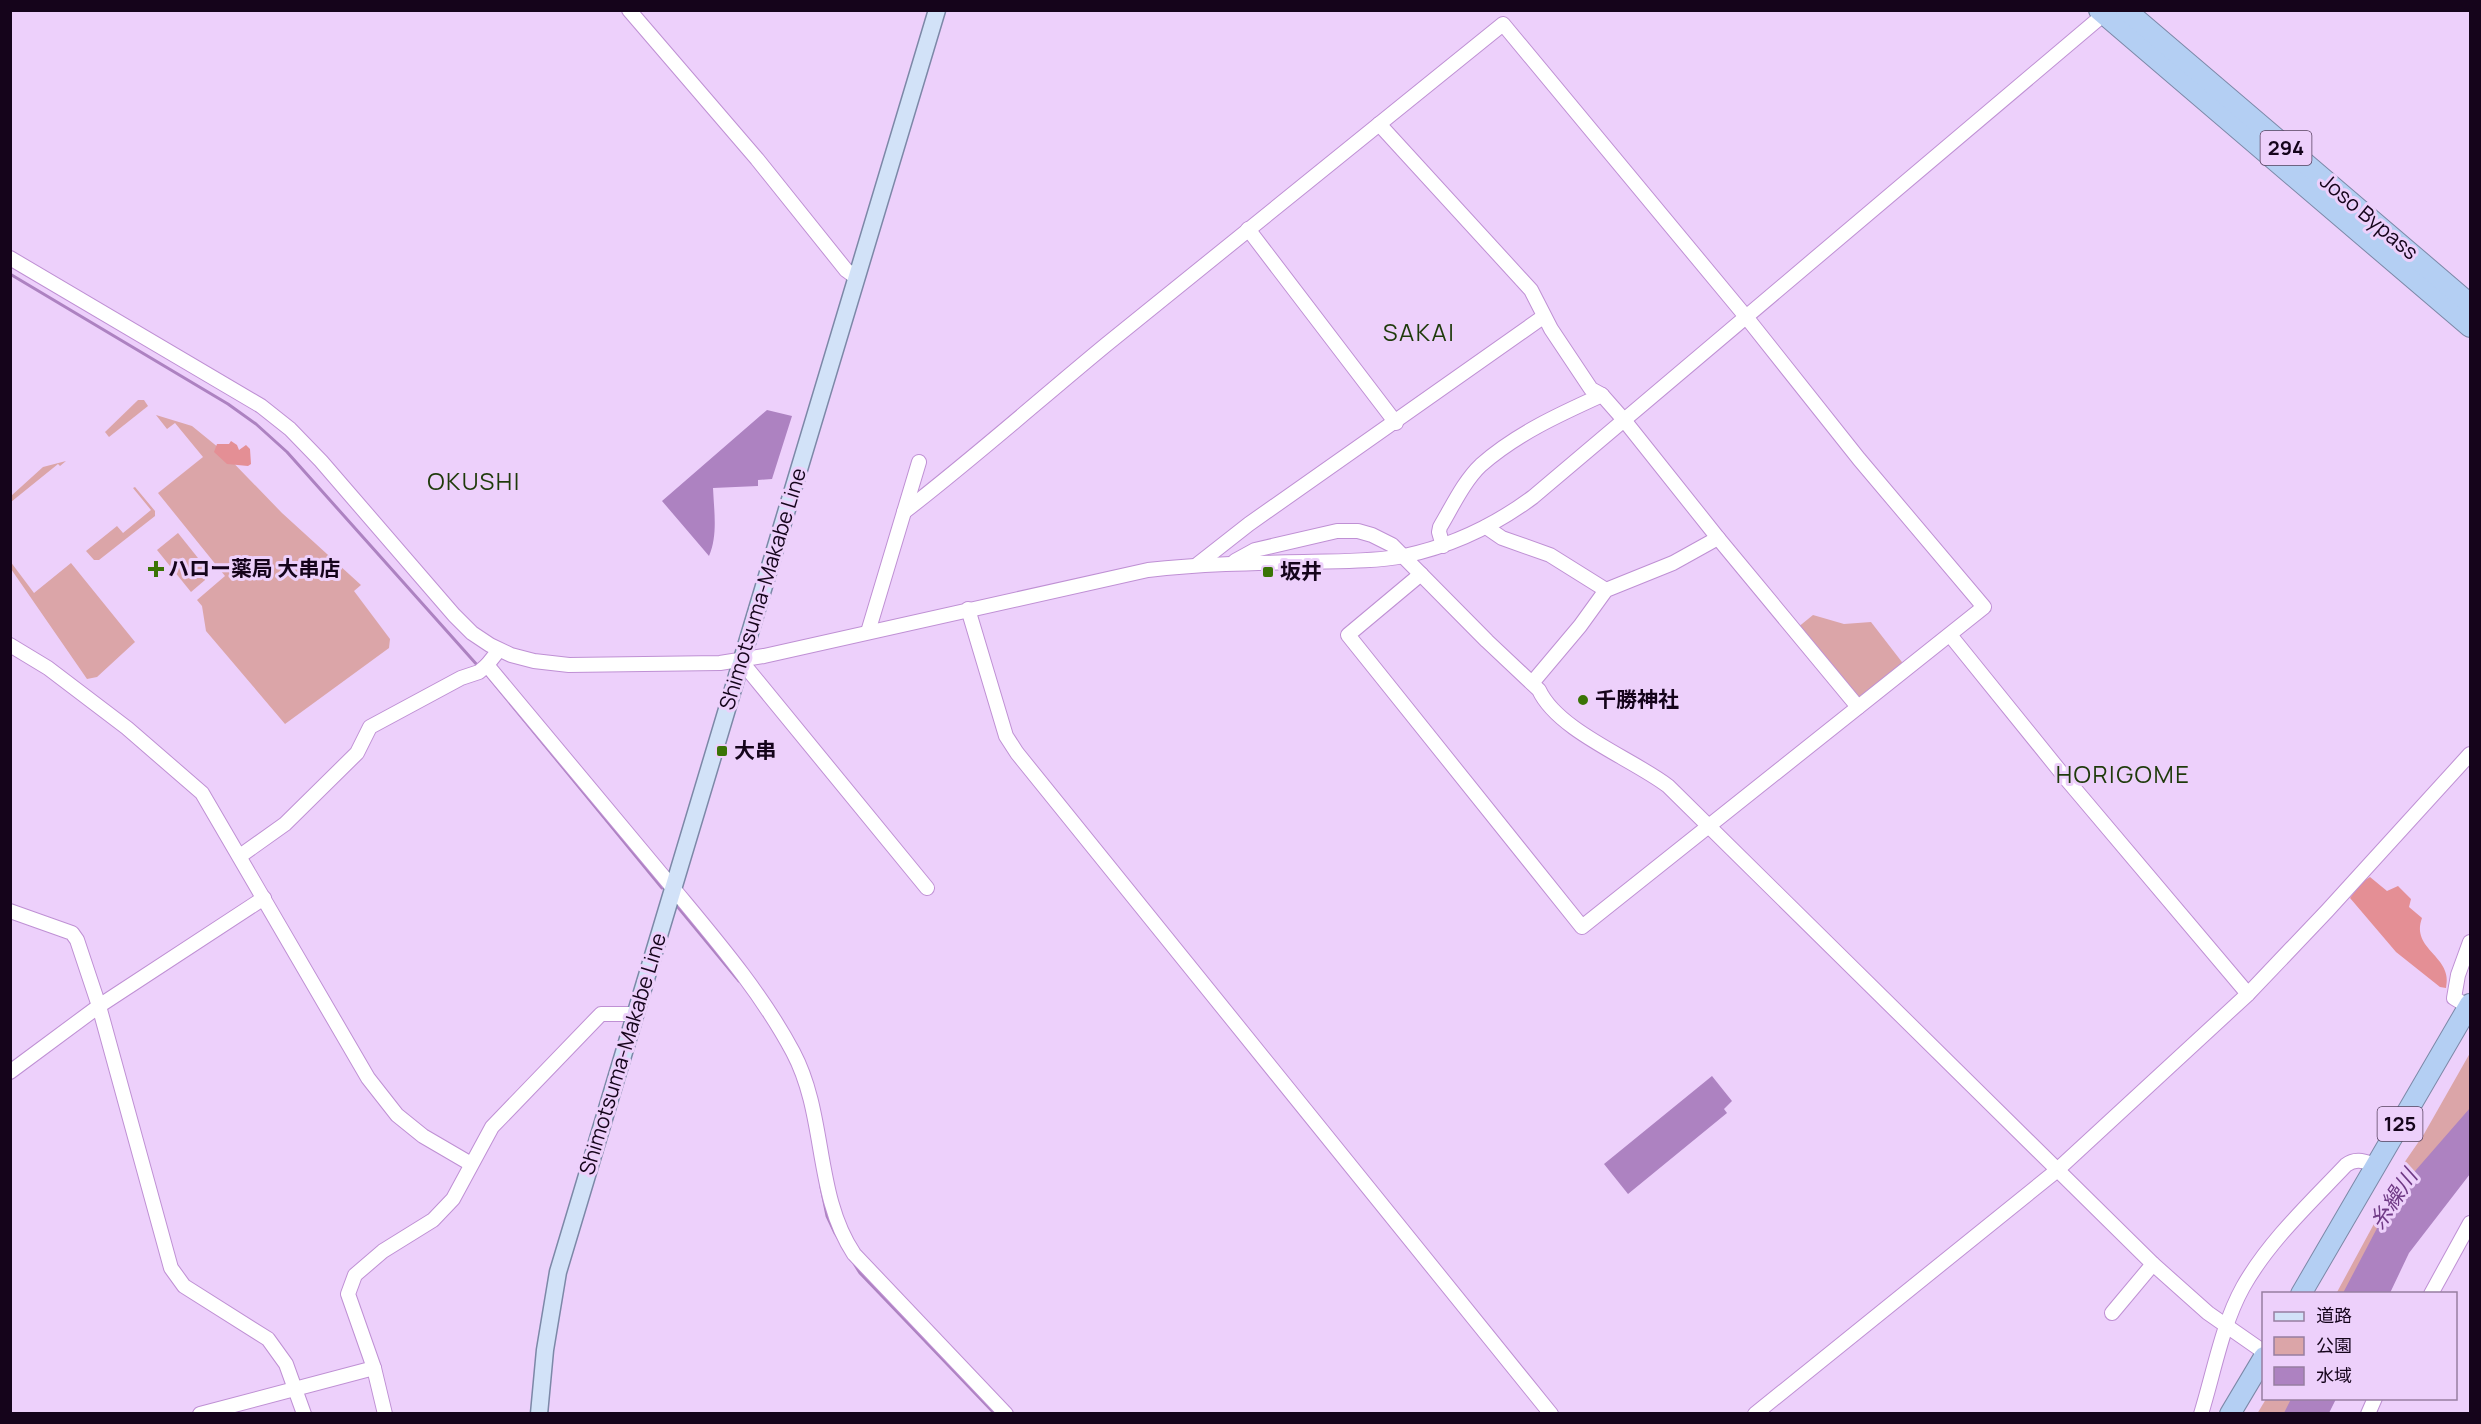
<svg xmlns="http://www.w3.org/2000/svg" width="2481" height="1424" font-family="Manrope,'Noto Sans JP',sans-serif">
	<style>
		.green { fill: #dba5a8 }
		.forest { fill: #e48f95 }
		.water { fill: #ad82c1 }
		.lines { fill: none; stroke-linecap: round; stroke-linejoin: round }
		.stream { stroke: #ad82c1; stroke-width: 3 }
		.minor-casing { stroke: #bf90d4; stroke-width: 16 }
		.major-casing { stroke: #7c88a7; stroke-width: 19 }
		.highway-casing { stroke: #7c88a7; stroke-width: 22 }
		.minor { stroke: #fff; stroke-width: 14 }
		.major { stroke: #d2e2f8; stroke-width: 16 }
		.highway { stroke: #b4cff3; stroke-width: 20 }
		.poi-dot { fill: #3a7406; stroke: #edd0fb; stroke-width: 2 }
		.labels { text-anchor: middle; stroke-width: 6; stroke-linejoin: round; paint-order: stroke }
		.shield { fill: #edd0fb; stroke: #56415e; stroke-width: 1.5 }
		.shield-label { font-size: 20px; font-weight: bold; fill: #15041b }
		.street-label { font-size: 21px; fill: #15041b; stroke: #edd0fb }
		.poi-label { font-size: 21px; font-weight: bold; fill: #15041b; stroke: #edd0fb; text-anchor: start }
		.water-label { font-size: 22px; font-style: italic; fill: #6f3985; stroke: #edd0fb }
		.quarter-label { font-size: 24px; letter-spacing: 1.5px; fill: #1e3a0a; stroke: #edd0fb }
	</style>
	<rect width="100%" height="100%" fill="#edd0fb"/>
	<g class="green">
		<polygon points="138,400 144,400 148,406 109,437 105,432"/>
		<polygon points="156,415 192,426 219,448 282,513 361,585 354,591 390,639 389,648 285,724 206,631 202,606 197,600 225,576 158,493 203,457 175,423 167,429"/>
		<polygon points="66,461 60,466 58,464 11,502 11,496 43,467"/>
		<polygon points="135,487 155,511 155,516 99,560 94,560 86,551 117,526 123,533 151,510 133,488"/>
		<polygon points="178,533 206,568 205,580 191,592 157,550"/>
		<polygon points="10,561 34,593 71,563 135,642 97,677 87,679 11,569"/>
		<polygon points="1813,615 1844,624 1871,622 1905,666 1894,669 1856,700 1797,628"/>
		<polygon points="2470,1053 2470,1111 2347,1293 2336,1294 2375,1222 2411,1171 2404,1163 2424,1134"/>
		<polygon points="2266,1399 2296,1399 2288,1413 2257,1414"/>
	</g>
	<g class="forest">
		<polygon points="231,441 237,445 239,450 246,445 250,449 251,464 248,466 227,464 214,452 217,444 229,444"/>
		<path d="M2370,877L2387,891L2398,886L2411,899L2409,907L2422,918C2410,950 2454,956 2446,988L2440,987L2396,952L2350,898L2362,882Z"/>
	</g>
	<g class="water">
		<path d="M767,410L792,416L772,479L758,480V486L713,488C714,511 718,535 709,556L662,501Z"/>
		<polygon points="1712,1076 1732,1101 1724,1109 1727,1113 1628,1194 1604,1164"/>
		<polygon points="2470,1108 2470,1174 2409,1253 2390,1293 2343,1293 2395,1194"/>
		<polygon points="2291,1399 2291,1398 2336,1399 2329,1413 2284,1413"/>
	</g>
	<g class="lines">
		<g class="stream">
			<polyline points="10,274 228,404 256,424 287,452 478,666"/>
			<polyline points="487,675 662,888"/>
			<polyline points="677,906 739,981"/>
			<polyline points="821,1187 827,1216 835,1233 860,1273 995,1414"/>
		</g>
		<defs>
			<g id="minor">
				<polyline points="629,10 757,159 846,270 857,278"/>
				<polyline points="1379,124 1531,290 1551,329 1591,389 1602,395"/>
				<polyline points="1248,229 1396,423"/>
				<path d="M10,258L261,406L290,429L321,461L454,615L472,633L490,645L511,655L534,661L569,665L720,663L764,656L1148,570C1200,564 1251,563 1304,562C1337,561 1371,562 1404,556C1452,546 1494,526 1533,497L2109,10"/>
				<path d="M904,512C974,458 1039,400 1107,344C1239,237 1371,131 1503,24L1747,318L1859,459L1984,607L1582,927L1348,635L1421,574"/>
				<polyline points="1486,527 1502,538 1550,555 1606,590"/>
				<path d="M1443,546L1439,532L1440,527C1452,507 1464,481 1481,465C1516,434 1560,414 1602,395L1624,420L1718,538L1858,707"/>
				<path d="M1235,561L1255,550L1337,531H1358L1372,535L1392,545L1487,641L1539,690C1558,731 1633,759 1668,786L2153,1264L2208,1313L2264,1352"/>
				<polyline points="1198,564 1249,524 1543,317"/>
				<polyline points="968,609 1006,736 1017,753 1551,1414"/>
				<polyline points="868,632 919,462"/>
				<polyline points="1950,635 2068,781 2248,994"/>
				<polyline points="10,645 48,668 127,728 202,793 368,1078 397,1115 423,1136 471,1164"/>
				<path d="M499,650L487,665C549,739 611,813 673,888C716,940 761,992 793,1052C827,1116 814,1194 854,1254L1006,1414"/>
				<polyline points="741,661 927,888"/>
				<polyline points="1532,683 1580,626 1606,590 1673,563 1718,538"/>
				<polyline points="240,856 285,824 357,753 370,727 461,678 479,672 487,665"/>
				<polyline points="10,911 72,933 77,940 99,1006 171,1268 184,1286 268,1339 286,1364 304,1414"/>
				<polyline points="2469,1007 2454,998 2458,975 2470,942"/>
				<polyline points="10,1072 99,1006 264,898"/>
				<polyline points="2431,1294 2470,1223"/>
				<polyline points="2112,1313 2153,1264"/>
				<polyline points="200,1414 374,1368"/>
				<polyline points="385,1414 374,1368 348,1294 355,1275 383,1251 433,1220 453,1199 492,1127 601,1014 636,1014"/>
				<polyline points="1755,1414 2055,1172 2248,994 2327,911 2470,754"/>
				<path d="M2201,1414C2214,1372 2222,1325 2243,1287C2269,1241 2310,1203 2346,1165C2356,1157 2366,1162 2376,1165"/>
				<polyline points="2368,1414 2375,1398"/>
			</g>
			<polyline id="major" points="539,1414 545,1350 558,1272 937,10"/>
			<g id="highway">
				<polyline points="2099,10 2470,327"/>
				<polyline points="2126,10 2470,304"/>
				<polyline points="2301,1294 2470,1004"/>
				<polyline points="2230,1414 2264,1357"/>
			</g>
		</defs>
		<use href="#minor" class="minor-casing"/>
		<use href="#major" class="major-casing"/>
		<use href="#highway" class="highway-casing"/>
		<use href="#minor" class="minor"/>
		<use href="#major" class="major"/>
		<use href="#highway" class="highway"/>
	</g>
	<g class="poi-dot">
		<path d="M153 560h6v6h6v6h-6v6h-6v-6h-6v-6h6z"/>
		<rect x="1262" y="566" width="12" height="12" rx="3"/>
		<circle cx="1583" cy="700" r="6"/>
		<rect x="716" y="745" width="12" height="12" rx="3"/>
	</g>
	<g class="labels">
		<g class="shield">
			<rect x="2260.5" y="131" width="51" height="34" rx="4.5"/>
			<rect x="2377.5" y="1107" width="45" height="34" rx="4.5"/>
		</g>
		<g class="shield-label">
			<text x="2286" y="155">294</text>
			<text x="2400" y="1131">125</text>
		</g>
		<g class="street-label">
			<text transform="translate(2369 217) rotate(40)" y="7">Joso Bypass</text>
			<text transform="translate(763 589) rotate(-73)" y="7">Shimotsuma-Makabe Line</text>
			<text transform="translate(623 1054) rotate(-73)" y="7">Shimotsuma-Makabe Line</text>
		</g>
		<g class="poi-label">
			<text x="168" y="576">ハロー薬局 大串店</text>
			<text x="1280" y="579">坂井</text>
			<text x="1595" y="707">千勝神社</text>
			<text x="734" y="758">大串</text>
		</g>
		<g class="water-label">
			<text transform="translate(2393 1199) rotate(-56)" y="8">糸繰川</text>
		</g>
		<g class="quarter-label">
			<text x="1419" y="341">SAKAI</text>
			<text x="474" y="490">OKUSHI</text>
			<text x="2123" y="783">HORIGOME</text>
		</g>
	</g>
	<rect width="2481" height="1424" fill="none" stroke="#15041b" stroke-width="24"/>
	<rect x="2262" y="1292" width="195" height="108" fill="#edd0fb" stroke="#977ea1" stroke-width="1.5"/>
	<rect x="2274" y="1312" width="30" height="9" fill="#d2e2f8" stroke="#977ea1" stroke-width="1.5"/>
	<text x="2316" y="1322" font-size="18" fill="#15041b">道路</text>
	<rect x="2274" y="1337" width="30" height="18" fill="#dba5a8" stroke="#977ea1" stroke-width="1.5"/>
	<text x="2316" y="1352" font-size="18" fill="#15041b">公園</text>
	<rect x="2274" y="1367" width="30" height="18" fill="#ad82c1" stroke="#977ea1" stroke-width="1.5"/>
	<text x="2316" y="1382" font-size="18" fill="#15041b">水域</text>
</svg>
